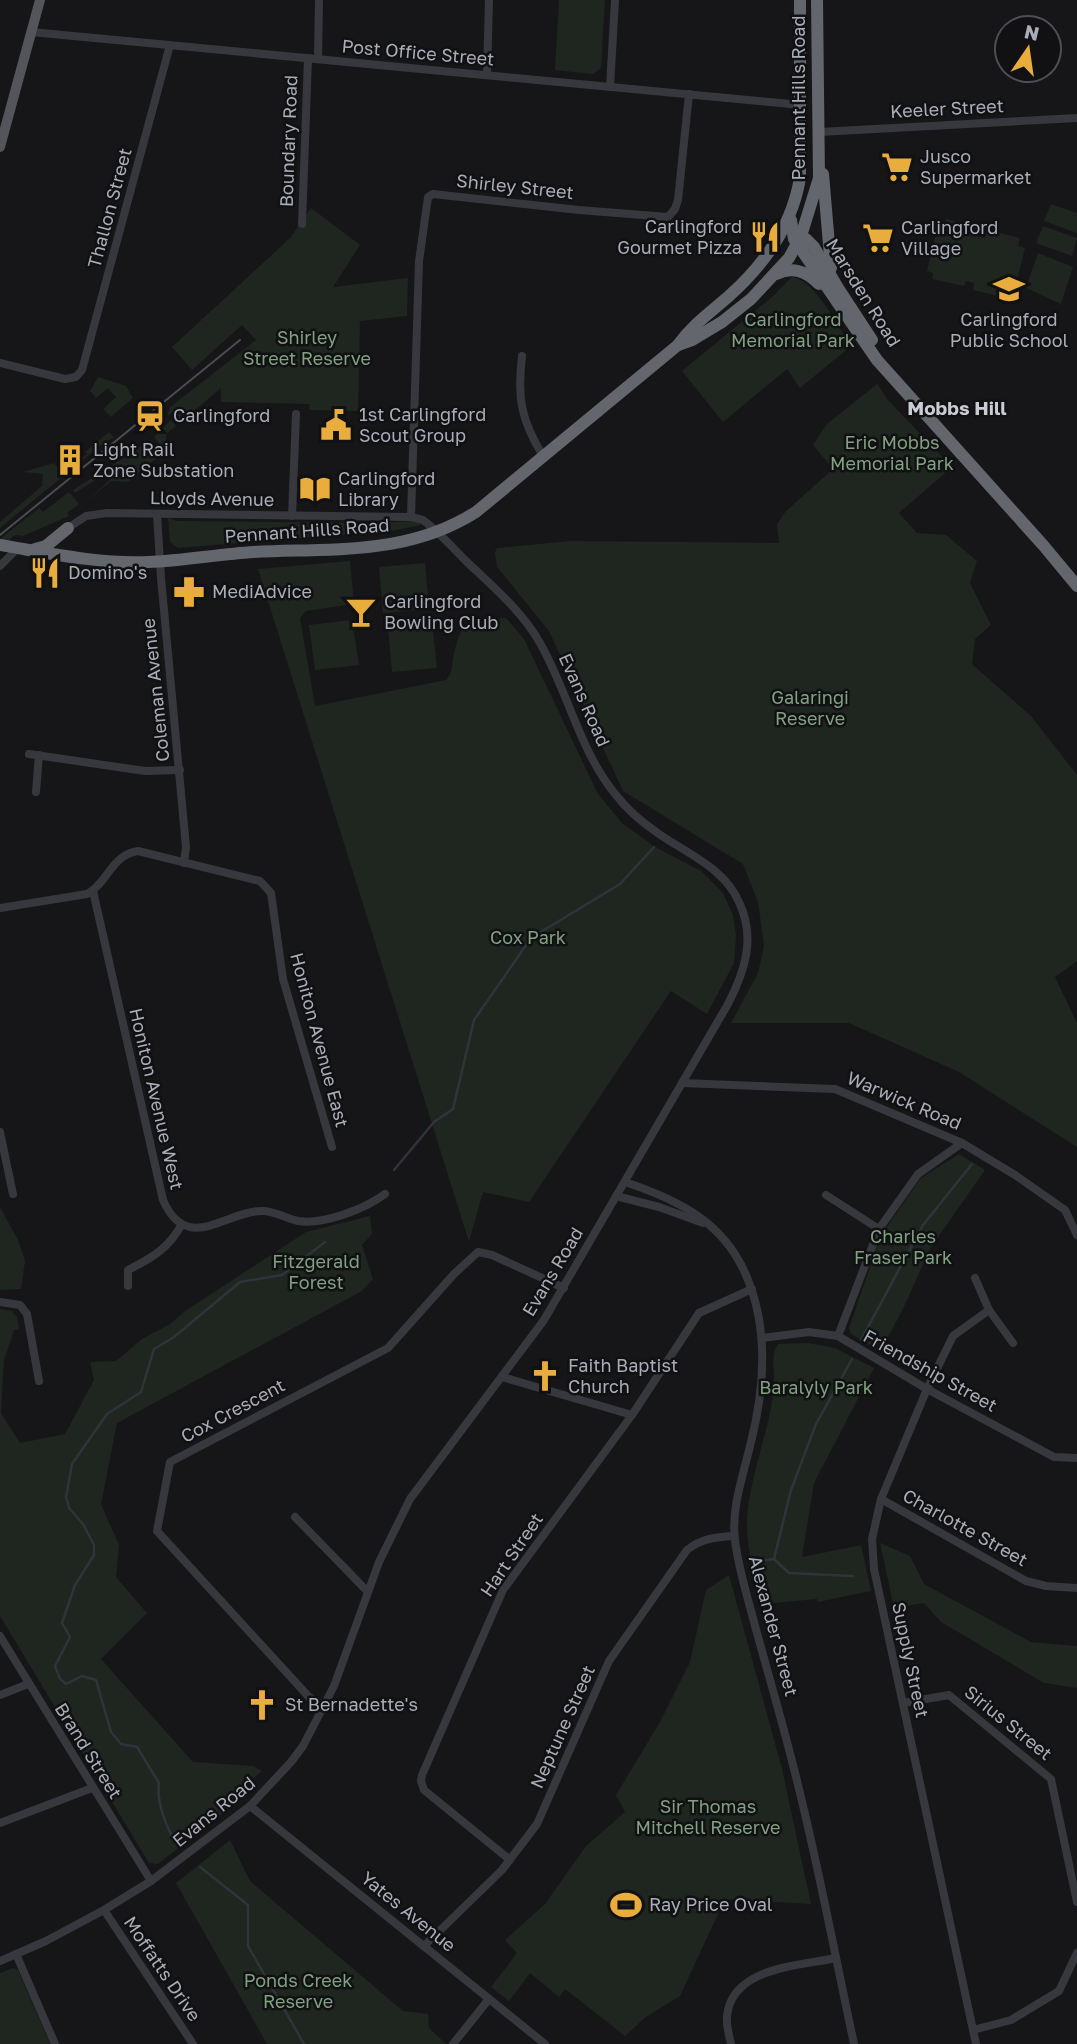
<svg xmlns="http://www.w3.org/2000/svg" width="1077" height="2044" font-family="'Golos Text',sans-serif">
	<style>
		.green { fill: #1e261f }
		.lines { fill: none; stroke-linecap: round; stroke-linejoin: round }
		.stream { stroke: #2d353b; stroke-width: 2.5 }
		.minor { stroke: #37383d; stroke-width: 8 }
		.major { stroke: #53555b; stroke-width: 10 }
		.highway { stroke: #63666d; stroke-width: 12 }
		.tram { stroke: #4a4c51; stroke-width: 2 }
		.labels { text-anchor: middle; stroke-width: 5; stroke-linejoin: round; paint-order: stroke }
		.street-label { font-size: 18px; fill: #a9adb7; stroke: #111113 }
		.poi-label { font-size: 18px; fill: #a9adb7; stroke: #111113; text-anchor: start }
		.park-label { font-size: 18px; fill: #81a182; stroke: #111113 }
		.neighbourhood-label { font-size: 19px; font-weight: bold; fill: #c9ccd3; stroke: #111113 }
	</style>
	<rect width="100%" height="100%" fill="#161618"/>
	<g class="green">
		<polygon points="559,0 605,0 601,68 593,74 555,70"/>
		<polygon points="1051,204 1077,213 1077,233 1044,221"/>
		<polygon points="311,208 360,245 333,287 408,278 407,316 360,321 358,411 310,410 309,404 221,402 221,388 182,421 173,412 169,415 167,413 170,410 169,408 256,340 242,325 192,370 172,347 290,238"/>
		<polygon points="946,219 979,227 977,236 985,238 987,230 1020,238 1018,246 1025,248 1014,293 1007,292 1006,298 973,290 974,283 966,281 964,286 932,279 933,273 927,271 938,226 944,227"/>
		<polygon points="1043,226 1077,238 1072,256 1036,243"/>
		<polygon points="1038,253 1073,267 1061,304 1026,288"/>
		<path d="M792,277C815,280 838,327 851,346L800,388L787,369L723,422L682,371L772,297Z"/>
		<polygon points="98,377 126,386 133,398 111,417 103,409 116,397 108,388 96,398 90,391"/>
		<polygon points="877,384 888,400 952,467 899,513 917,533 946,535 977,561 970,583 991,625 975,639 972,664 1031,716 1077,775 1077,961 1055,977 1077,1023 1077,1147 959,1072 849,1023 731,1023 758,973 764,946 758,902 743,864 623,791 549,631 497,567 495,552 497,548 571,541 779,543 777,524 786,511 833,469 813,445 827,424"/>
		<polygon points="171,420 176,426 166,434 166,450 128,482 111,481 81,506 110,480 103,475 75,493 73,490 142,446 148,453 159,444 154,437"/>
		<polygon points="109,432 114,438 106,441 0,528 0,522 42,486 43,474 23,472 54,463 62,473 87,454 85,452"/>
		<polygon points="69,492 79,504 67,513 69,516 23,536 15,535 0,548 0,539 39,508 43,512"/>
		<polygon points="168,517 176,521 379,523 415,521 422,525 391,531 178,548 170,542"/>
		<path d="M350,561L354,604L306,611L300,618L315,706L446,680C452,673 452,667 453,659C462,616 466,621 506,618L524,639L598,794L622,823L655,847L701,871L723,893L733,915L736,936L734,963L707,1014L671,991L529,1202L483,1192L469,1242L258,569Z"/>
		<polygon points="425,563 429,609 383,613 379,567"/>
		<polygon points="352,620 359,665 315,670 309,625"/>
		<polygon points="432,622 437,668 392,672 388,627"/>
		<polygon points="959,1154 985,1170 931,1247 901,1313 880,1351 851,1334 849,1328 881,1235 921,1178"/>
		<polygon points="0,1207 18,1240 25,1261 21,1289 0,1290"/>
		<polygon points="370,1216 372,1234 362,1245 373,1279 362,1291 117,1423 101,1504 119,1545 116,1577 147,1613 101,1659 193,1762 253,1766 262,1771 254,1778 246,1780 244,1795 236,1803 158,1864 149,1863 0,1616 0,1309 12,1311 17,1317 19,1329 14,1330 4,1360 1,1413 20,1443 65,1434 94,1380 90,1362 116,1361 142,1339 170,1324 185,1311 306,1232"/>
		<path d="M808,1343L835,1348L874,1368L814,1483L802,1557L861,1545L871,1591L818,1602L817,1599L762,1604C755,1577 746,1548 747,1519C750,1473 770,1431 774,1386C775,1372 770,1355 778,1344Z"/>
		<polygon points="880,1543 910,1556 924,1584 1031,1642 1077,1646 1077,1688 1044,1683 941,1622 924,1603 894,1608"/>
		<polygon points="729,1575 782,1769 811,1904 725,1899 680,1996 646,2017 625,2036 565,1989 559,1997 530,1973 509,2001 491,1987 517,1953 505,1940 545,1904 586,1846 625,1812 616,1795 660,1722 690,1662 706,1590"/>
		<polygon points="230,1840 250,1881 403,2011 428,2014 429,2028 446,2044 267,2044 176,1883"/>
		<polygon points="13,1968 18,1970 50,2044 0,2044 0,1973"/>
	</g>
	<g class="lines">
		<g class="stream">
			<polyline points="394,1170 434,1122 453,1109 474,1020 531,938 620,884 654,847"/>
			<polyline points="861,1340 923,1225 972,1164"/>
			<polyline points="774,1559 789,1573 853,1576"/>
			<polyline points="759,1561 774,1559 791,1490 816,1424 852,1359"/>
			<path d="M177,1845C167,1829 156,1802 159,1783L137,1747L121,1744L111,1732L96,1680L82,1676L66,1684L60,1679L55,1666L70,1637L62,1623L75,1585L94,1555V1545L83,1524L69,1508L66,1497L72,1464L107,1414L141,1392L154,1349L174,1337L240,1282L282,1275L325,1242"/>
			<polyline points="200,1867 248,1905 248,1946 304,2044"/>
		</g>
		<g class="minor">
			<polyline points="31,32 801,105"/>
			<polyline points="318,59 319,0"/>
			<polyline points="487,75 489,0"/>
			<polyline points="610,87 615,0"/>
			<polyline points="820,132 1077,118"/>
			<polyline points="302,224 308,58"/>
			<path d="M522,356C517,398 521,420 543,456"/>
			<polyline points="0,363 65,379 76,377 82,370 170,45"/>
			<polyline points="157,514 161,578 186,847 184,863"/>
			<polyline points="292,516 296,414"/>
			<polyline points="411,517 419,261 428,197 433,194 579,210 668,217 675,209 678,200 689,94"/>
			<polyline points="0,566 18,548"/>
			<polyline points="29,754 145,771 180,770"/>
			<polyline points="36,792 39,755"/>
			<path d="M93,891L163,1200C187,1255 226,1211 262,1211C274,1211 286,1218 298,1221C323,1225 365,1209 385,1194"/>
			<path d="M0,908L87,894C108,883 111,855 138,851L260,881L271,893L283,979L332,1147"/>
			<polyline points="682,1083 835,1089 962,1143 1015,1175 1065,1210 1077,1235"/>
			<polyline points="0,1132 13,1194"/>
			<path d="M625,1182C679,1200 726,1223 748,1280C769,1332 764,1392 750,1446C743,1476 731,1508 735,1540C738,1567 747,1595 754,1622C767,1670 781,1717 793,1765C817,1857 834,1951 854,2044"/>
			<polyline points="826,1195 879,1229"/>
			<polyline points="616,1196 659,1207 703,1223"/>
			<polyline points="975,1278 989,1310 1013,1343"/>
			<path d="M128,1286V1270C152,1258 169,1248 182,1224"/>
			<polyline points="0,1302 20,1305 27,1314 39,1381"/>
			<polyline points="838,1336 879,1229 918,1174 962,1143"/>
			<polyline points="762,1338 809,1332 838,1336 927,1389 1054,1457 1077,1458"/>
			<polyline points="502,1377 632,1415"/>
			<polyline points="881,1499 1026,1581 1046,1586 1077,1588"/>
			<polyline points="295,1517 367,1591"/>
			<polyline points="0,1636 151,1881"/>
			<polyline points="0,1695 28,1684"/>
			<polyline points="903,1703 949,1695 1051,1779 1077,1902"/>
			<polyline points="324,1706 309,1697 157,1531 170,1462 388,1348 454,1274 478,1252 492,1255 564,1288"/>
			<polyline points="250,1806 545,2044"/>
			<polyline points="0,1823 92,1788"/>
			<polyline points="510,1860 424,1790 421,1781 422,1775 503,1590 632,1415 699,1313 752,1289"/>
			<polyline points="104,1910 193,2044"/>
			<path d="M424,1946L502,1870L537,1824L609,1661L687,1550C702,1538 716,1537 734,1536"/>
			<polyline points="16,1954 55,2044"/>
			<path d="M0,1961L46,1941L104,1910L151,1881L250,1806L291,1762L303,1746L334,1686L379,1562L410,1499L544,1320L728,1004C745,971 756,938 739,902C724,868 688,854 659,834C643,823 628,811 616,795C580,752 568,692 540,643C522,611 492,586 465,560C452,547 438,531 423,520L411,517L107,513L86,516L68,528"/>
			<polyline points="973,2030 1011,2020 1059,1991 1077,1953"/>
			<polyline points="453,2044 489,1999"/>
			<path d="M731,2044C729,2035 726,2026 727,2016C732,1967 799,1966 836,1958"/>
			<polyline points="976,2044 874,1569 872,1539 881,1499 927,1389 953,1336 989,1310"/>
		</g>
		<polyline class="major" points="0,147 40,0"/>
		<g class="highway">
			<polyline points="823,174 831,268"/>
			<polyline points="791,220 794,239 877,360 1043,545 1077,586"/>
			<polyline points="796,235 806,239 814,247 838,288 872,340"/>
			<path d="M776,274C793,266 806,271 819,284"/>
			<polyline points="678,345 692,340 722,322 751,299 789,258 801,236 819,178 817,0"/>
			<path d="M0,545C48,553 98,564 148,562C183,561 219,554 254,552C332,548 407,556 476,512L678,345C692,325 711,312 729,296C765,264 792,226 800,178V0"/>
			<polyline points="35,549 46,546 68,528"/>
		</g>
		<polyline class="tram" points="0,535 240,340"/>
	</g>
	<defs>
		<symbol id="supermarket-bare" viewBox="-9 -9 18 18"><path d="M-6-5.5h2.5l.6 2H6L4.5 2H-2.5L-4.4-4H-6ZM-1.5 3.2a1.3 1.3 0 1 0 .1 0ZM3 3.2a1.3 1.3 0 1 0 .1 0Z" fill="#e9ad3d" stroke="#111113" stroke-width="2.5" paint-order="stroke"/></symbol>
		<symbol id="restaurant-bare" viewBox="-9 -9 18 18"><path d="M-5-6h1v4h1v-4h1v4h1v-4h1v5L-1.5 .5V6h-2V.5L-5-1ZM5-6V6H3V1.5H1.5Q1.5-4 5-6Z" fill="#e9ad3d" stroke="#111113" stroke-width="2.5" paint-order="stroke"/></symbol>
		<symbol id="school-bare" viewBox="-9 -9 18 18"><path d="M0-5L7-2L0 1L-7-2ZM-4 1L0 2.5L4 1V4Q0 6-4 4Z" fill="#e9ad3d" stroke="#111113" stroke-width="2.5" paint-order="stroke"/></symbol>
		<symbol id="station-bare" viewBox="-9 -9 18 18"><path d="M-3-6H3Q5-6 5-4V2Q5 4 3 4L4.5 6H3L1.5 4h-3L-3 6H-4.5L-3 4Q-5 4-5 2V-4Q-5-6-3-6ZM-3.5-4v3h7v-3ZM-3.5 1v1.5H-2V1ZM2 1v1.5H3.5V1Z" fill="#e9ad3d" stroke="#111113" stroke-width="2.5" paint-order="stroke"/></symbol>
		<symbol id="civic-bare" viewBox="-9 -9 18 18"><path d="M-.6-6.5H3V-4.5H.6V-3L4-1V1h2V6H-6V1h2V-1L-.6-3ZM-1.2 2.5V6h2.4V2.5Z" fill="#e9ad3d" stroke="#111113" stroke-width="2.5" paint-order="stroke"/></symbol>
		<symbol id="building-bare" viewBox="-9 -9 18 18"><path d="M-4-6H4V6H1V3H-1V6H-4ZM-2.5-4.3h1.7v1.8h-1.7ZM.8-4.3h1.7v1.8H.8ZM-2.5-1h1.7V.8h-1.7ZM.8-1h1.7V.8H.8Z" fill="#e9ad3d" stroke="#111113" stroke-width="2.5" paint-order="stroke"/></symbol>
		<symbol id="library-bare" viewBox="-9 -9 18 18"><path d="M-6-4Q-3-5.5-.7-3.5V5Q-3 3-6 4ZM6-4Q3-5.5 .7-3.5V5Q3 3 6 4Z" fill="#e9ad3d" stroke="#111113" stroke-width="2.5" paint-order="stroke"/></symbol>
		<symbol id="pharmacy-bare" viewBox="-9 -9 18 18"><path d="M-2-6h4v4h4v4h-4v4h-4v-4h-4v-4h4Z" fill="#e9ad3d" stroke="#111113" stroke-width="2.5" paint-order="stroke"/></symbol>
		<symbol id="bar-bare" viewBox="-9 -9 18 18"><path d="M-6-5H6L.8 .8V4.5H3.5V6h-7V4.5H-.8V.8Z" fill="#e9ad3d" stroke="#111113" stroke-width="2.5" paint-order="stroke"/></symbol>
		<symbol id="church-bare" viewBox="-9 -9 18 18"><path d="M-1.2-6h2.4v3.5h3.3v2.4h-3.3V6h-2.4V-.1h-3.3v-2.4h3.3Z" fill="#e9ad3d" stroke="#111113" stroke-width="2.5" paint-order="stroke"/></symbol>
		<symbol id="stadium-bare" viewBox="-9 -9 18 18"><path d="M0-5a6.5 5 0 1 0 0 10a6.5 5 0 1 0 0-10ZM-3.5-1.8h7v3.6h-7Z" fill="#e9ad3d" stroke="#111113" stroke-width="2.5" paint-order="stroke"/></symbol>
	</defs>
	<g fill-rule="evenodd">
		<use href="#supermarket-bare" x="875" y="145" width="44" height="44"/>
		<use href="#restaurant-bare" x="743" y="215" width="44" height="44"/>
		<use href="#supermarket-bare" x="856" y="216" width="44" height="44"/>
		<use href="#school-bare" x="987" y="267" width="44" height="44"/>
		<use href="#station-bare" x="128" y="394" width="44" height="44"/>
		<use href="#civic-bare" x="314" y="403" width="44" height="44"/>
		<use href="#building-bare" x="48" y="438" width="44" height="44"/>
		<use href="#library-bare" x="293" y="467" width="44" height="44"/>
		<use href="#restaurant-bare" x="23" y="551" width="44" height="44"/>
		<use href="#pharmacy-bare" x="167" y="570" width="44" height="44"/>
		<use href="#bar-bare" x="339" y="590" width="44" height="44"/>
		<use href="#church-bare" x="523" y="1354" width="44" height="44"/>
		<use href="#church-bare" x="240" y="1683" width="44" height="44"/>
		<use href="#stadium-bare" x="604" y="1883" width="44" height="44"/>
	</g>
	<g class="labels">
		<g class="street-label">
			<text transform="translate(418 53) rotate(5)" y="6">Post Office Street</text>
			<text transform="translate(799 98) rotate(-90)" y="6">Pennant Hills Road</text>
			<text transform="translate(947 109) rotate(-3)" y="6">Keeler Street</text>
			<text transform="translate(289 141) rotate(-88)" y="6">Boundary Road</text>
			<text transform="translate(515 187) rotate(6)" y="6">Shirley Street</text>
			<text transform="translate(110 208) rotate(-75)" y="6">Thallon Street</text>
			<text transform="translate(863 293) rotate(58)" y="6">Marsden Road</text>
			<text transform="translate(212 499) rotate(1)" y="6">Lloyds Avenue</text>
			<text transform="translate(307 531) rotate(-4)" y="6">Pennant Hills Road</text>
			<text transform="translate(156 690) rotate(-96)" y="6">Coleman Avenue</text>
			<text transform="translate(584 700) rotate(66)" y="6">Evans Road</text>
			<text transform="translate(319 1040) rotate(75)" y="6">Honiton Avenue East</text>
			<text transform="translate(156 1099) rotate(77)" y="6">Honiton Avenue West</text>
			<text transform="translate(904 1101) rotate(23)" y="6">Warwick Road</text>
			<text transform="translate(553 1272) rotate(-59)" y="6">Evans Road</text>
			<text transform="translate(930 1371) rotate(29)" y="6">Friendship Street</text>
			<text transform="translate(233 1411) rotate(-28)" y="6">Cox Crescent</text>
			<text transform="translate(965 1528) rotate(29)" y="6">Charlotte Street</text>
			<text transform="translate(512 1555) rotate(-56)" y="6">Hart Street</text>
			<text transform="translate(773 1626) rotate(75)" y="6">Alexander Street</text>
			<text transform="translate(910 1660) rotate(78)" y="6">Supply Street</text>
			<text transform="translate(1008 1723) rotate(39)" y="6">Sirius Street</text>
			<text transform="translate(563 1727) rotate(-66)" y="6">Neptune Street</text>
			<text transform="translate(88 1751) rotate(58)" y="6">Brand Street</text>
			<text transform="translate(214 1812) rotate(-39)" y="6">Evans Road</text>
			<text transform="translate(408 1912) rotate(39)" y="6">Yates Avenue</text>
			<text transform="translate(162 1969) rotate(56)" y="6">Moffatts Drive</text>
		</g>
		<g class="poi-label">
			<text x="920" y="163">Jusco<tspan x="920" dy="21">Supermarket</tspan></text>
			<text x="742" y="233" text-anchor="end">Carlingford<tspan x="742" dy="21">Gourmet Pizza</tspan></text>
			<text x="901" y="234">Carlingford<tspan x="901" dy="21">Village</tspan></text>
			<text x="1009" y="326" text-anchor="middle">Carlingford<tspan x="1009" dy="21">Public School</tspan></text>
			<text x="359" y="421">1st Carlingford<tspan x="359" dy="21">Scout Group</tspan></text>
			<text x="173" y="422">Carlingford</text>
			<text x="93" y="456">Light Rail<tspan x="93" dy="21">Zone Substation</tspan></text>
			<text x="338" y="485">Carlingford<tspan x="338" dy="21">Library</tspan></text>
			<text x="68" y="579">Domino's</text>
			<text x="212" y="598">MediAdvice</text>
			<text x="384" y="608">Carlingford<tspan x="384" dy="21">Bowling Club</tspan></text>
			<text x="568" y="1372">Faith Baptist<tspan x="568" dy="21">Church</tspan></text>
			<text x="285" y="1711">St Bernadette's</text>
			<text x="649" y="1911">Ray Price Oval</text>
		</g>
		<g class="park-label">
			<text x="793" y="326">Carlingford<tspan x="793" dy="21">Memorial Park</tspan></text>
			<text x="307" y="344">Shirley<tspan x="307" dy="21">Street Reserve</tspan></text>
			<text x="892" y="449">Eric Mobbs<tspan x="892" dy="21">Memorial Park</tspan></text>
			<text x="810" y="704">Galaringi<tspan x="810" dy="21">Reserve</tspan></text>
			<text x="528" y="944">Cox Park</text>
			<text x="903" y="1243">Charles<tspan x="903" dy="21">Fraser Park</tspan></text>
			<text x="316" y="1268">Fitzgerald<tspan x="316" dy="21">Forest</tspan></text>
			<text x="816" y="1394">Baralyly Park</text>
			<text x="708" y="1813">Sir Thomas<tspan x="708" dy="21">Mitchell Reserve</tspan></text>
			<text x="298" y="1987">Ponds Creek<tspan x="298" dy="21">Reserve</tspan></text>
		</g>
		<g class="neighbourhood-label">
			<text x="957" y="415">Mobbs Hill</text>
		</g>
	</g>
	<g transform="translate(1028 49) rotate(13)"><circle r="33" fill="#111113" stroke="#4e4f55" stroke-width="2"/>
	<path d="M0-5L12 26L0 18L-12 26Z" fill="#e9ad3d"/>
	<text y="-10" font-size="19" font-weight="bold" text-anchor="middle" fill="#a9adb7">N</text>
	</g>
</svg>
